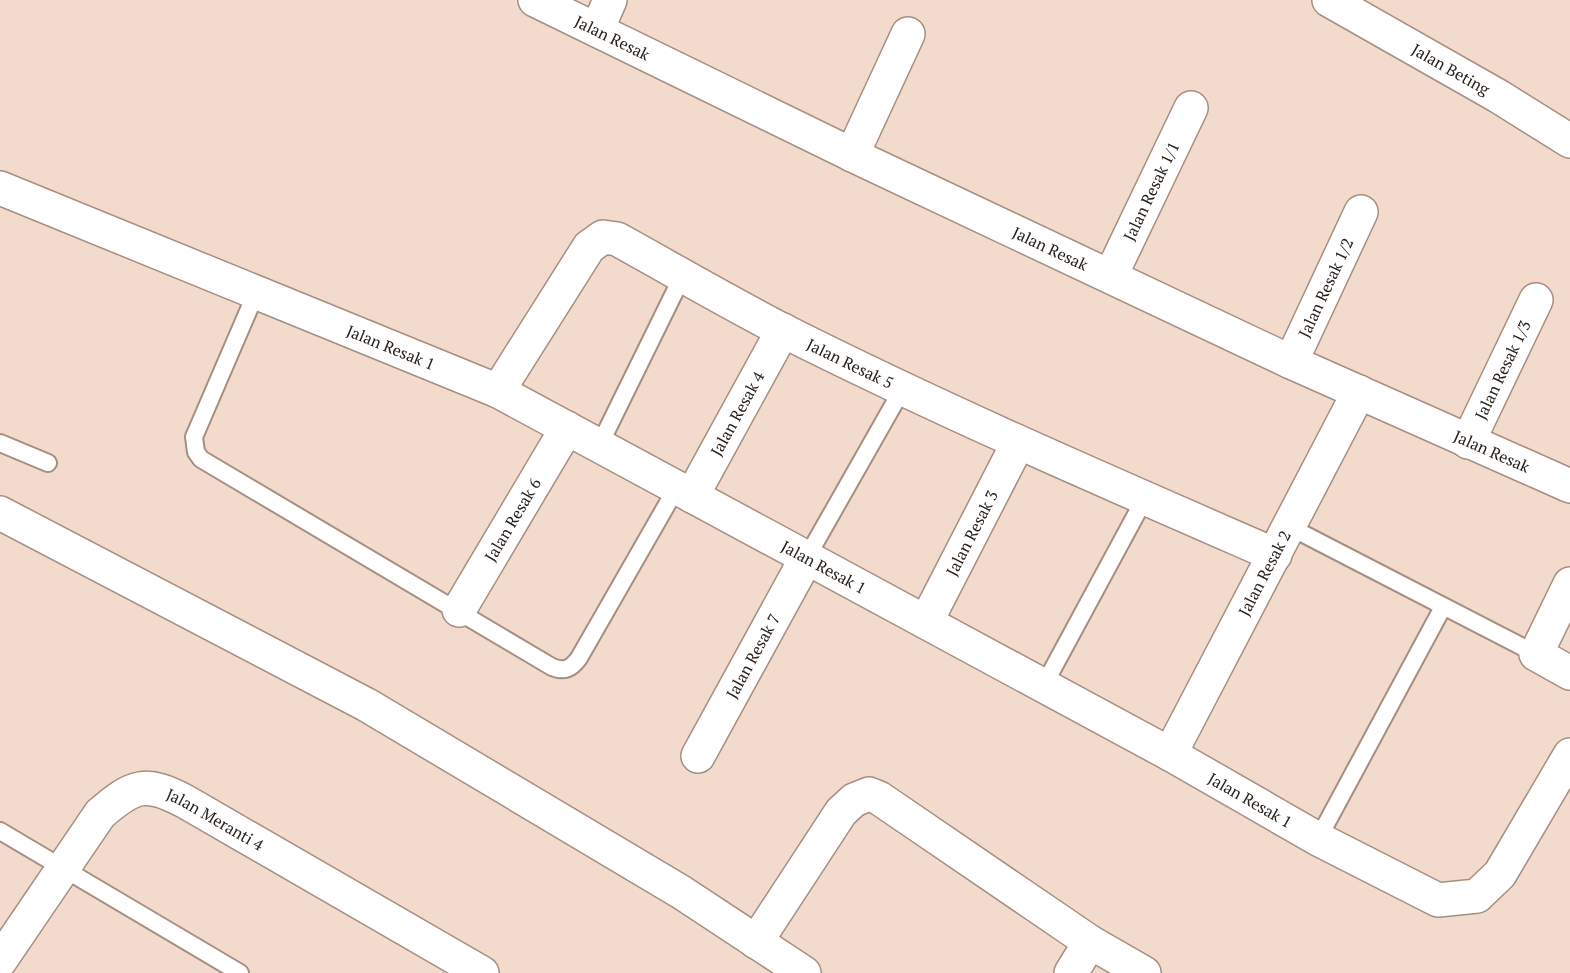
<svg xmlns="http://www.w3.org/2000/svg" width="1570" height="973" font-family="'PT Serif',serif">
	<style>
		.lines { fill: none; stroke-linecap: round; stroke-linejoin: round }
		.lane-casing { stroke: #a58f82; stroke-width: 20 }
		.street-casing { stroke: #a58f82; stroke-width: 36 }
		.lane { stroke: #fff; stroke-width: 16 }
		.street { stroke: #fff; stroke-width: 33 }
		.labels { text-anchor: middle; stroke-width: 5; stroke-linejoin: round; paint-order: stroke }
		.street-label { font-size: 16px; fill: #28201b; stroke: #fff }
	</style>
	<rect width="100%" height="100%" fill="#f2dacc"/>
	<g class="lines">
		<defs>
			<g id="lane">
				<path d="M256,293L194,437L196,452L201,459L552,667C564,672 571,669 579,658L677,487"/>
				<polyline points="0,443 48,463"/>
				<polyline points="599,446 683,275"/>
				<polyline points="1290,527 1536,654"/>
				<polyline points="807,557 903,388"/>
				<polyline points="1044,685 1145,498"/>
				<polyline points="0,831 240,973"/>
				<polyline points="1318,839 1443,607"/>
			</g>
			<g id="street">
				<path id="s1" d="M535,0L865,161L1291,362L1570,486"/>
				<path id="s2" d="M1329,0L1498,96L1570,141"/>
				<polyline points="597,30 610,0"/>
				<polyline points="852,155 908,34"/>
				<path id="s3" d="M0,188L498,391L1170,754L1318,839L1438,900L1477,896L1500,874L1570,755"/>
				<path id="s4" d="M1111,275L1191,108"/>
				<path id="s5" d="M1291,362L1361,212"/>
				<path id="s6" d="M498,391L589,247L603,237L617,239C673,270 728,302 784,331C945,412 1110,483 1275,555"/>
				<path id="s7" d="M1468,442L1536,300"/>
				<path id="s8" d="M692,496L783,330"/>
				<polyline points="0,513 367,705 681,892 804,973"/>
				<polyline points="1570,584 1536,654 1570,673"/>
				<path id="s9" d="M459,610L567,428"/>
				<path id="s10" d="M926,622L1018,443"/>
				<path id="s11" d="M1170,754L1359,392"/>
				<path id="s12" d="M698,756L807,557"/>
				<polyline points="756,942 841,812 854,800 869,794 879,798 1090,942 1144,973"/>
				<path id="s13" d="M0,961L100,814C133,785 146,780 186,802L482,973"/>
				<polyline points="1071,973 1090,942"/>
			</g>
		</defs>
		<use href="#lane" class="lane-casing"/>
		<use href="#street" class="street-casing"/>
		<use href="#lane" class="lane"/>
		<use href="#street" class="street"/>
	</g>
	<g class="labels">
		<g class="street-label">
			<text dy="6" stroke="none"><textPath href="#s1" startOffset="86">Jalan Resak</textPath></text>
			<text dy="6" stroke="none"><textPath href="#s2" startOffset="140">Jalan Beting</textPath></text>
			<text dy="6" stroke="none"><textPath href="#s4" startOffset="93">Jalan Resak 1/1</textPath></text>
			<text dy="6" stroke="none"><textPath href="#s1" startOffset="572">Jalan Resak</textPath></text>
			<text dy="6" stroke="none"><textPath href="#s5" startOffset="82">Jalan Resak 1/2</textPath></text>
			<text dy="6" stroke="none"><textPath href="#s3" startOffset="422">Jalan Resak 1</textPath></text>
			<text dy="6" stroke="none"><textPath href="#s6" startOffset="466">Jalan Resak 5</textPath></text>
			<text dy="6" stroke="none"><textPath href="#s7" startOffset="80">Jalan Resak 1/3</textPath></text>
			<text dy="6" stroke="none"><textPath href="#s8" startOffset="94">Jalan Resak 4</textPath></text>
			<text dy="6" stroke="none"><textPath href="#s1" startOffset="1058">Jalan Resak</textPath></text>
			<text dy="6" stroke="none"><textPath href="#s9" startOffset="105">Jalan Resak 6</textPath></text>
			<text dy="6" stroke="none"><textPath href="#s10" startOffset="100">Jalan Resak 3</textPath></text>
			<text dy="6" stroke="none"><textPath href="#s3" startOffset="908">Jalan Resak 1</textPath></text>
			<text dy="6" stroke="none"><textPath href="#s11" startOffset="204">Jalan Resak 2</textPath></text>
			<text dy="6" stroke="none"><textPath href="#s12" startOffset="114">Jalan Resak 7</textPath></text>
			<text dy="6" stroke="none"><textPath href="#s3" startOffset="1394">Jalan Resak 1</textPath></text>
			<text dy="6" stroke="none"><textPath href="#s13" startOffset="308">Jalan Meranti 4</textPath></text>
		</g>
	</g>
</svg>
